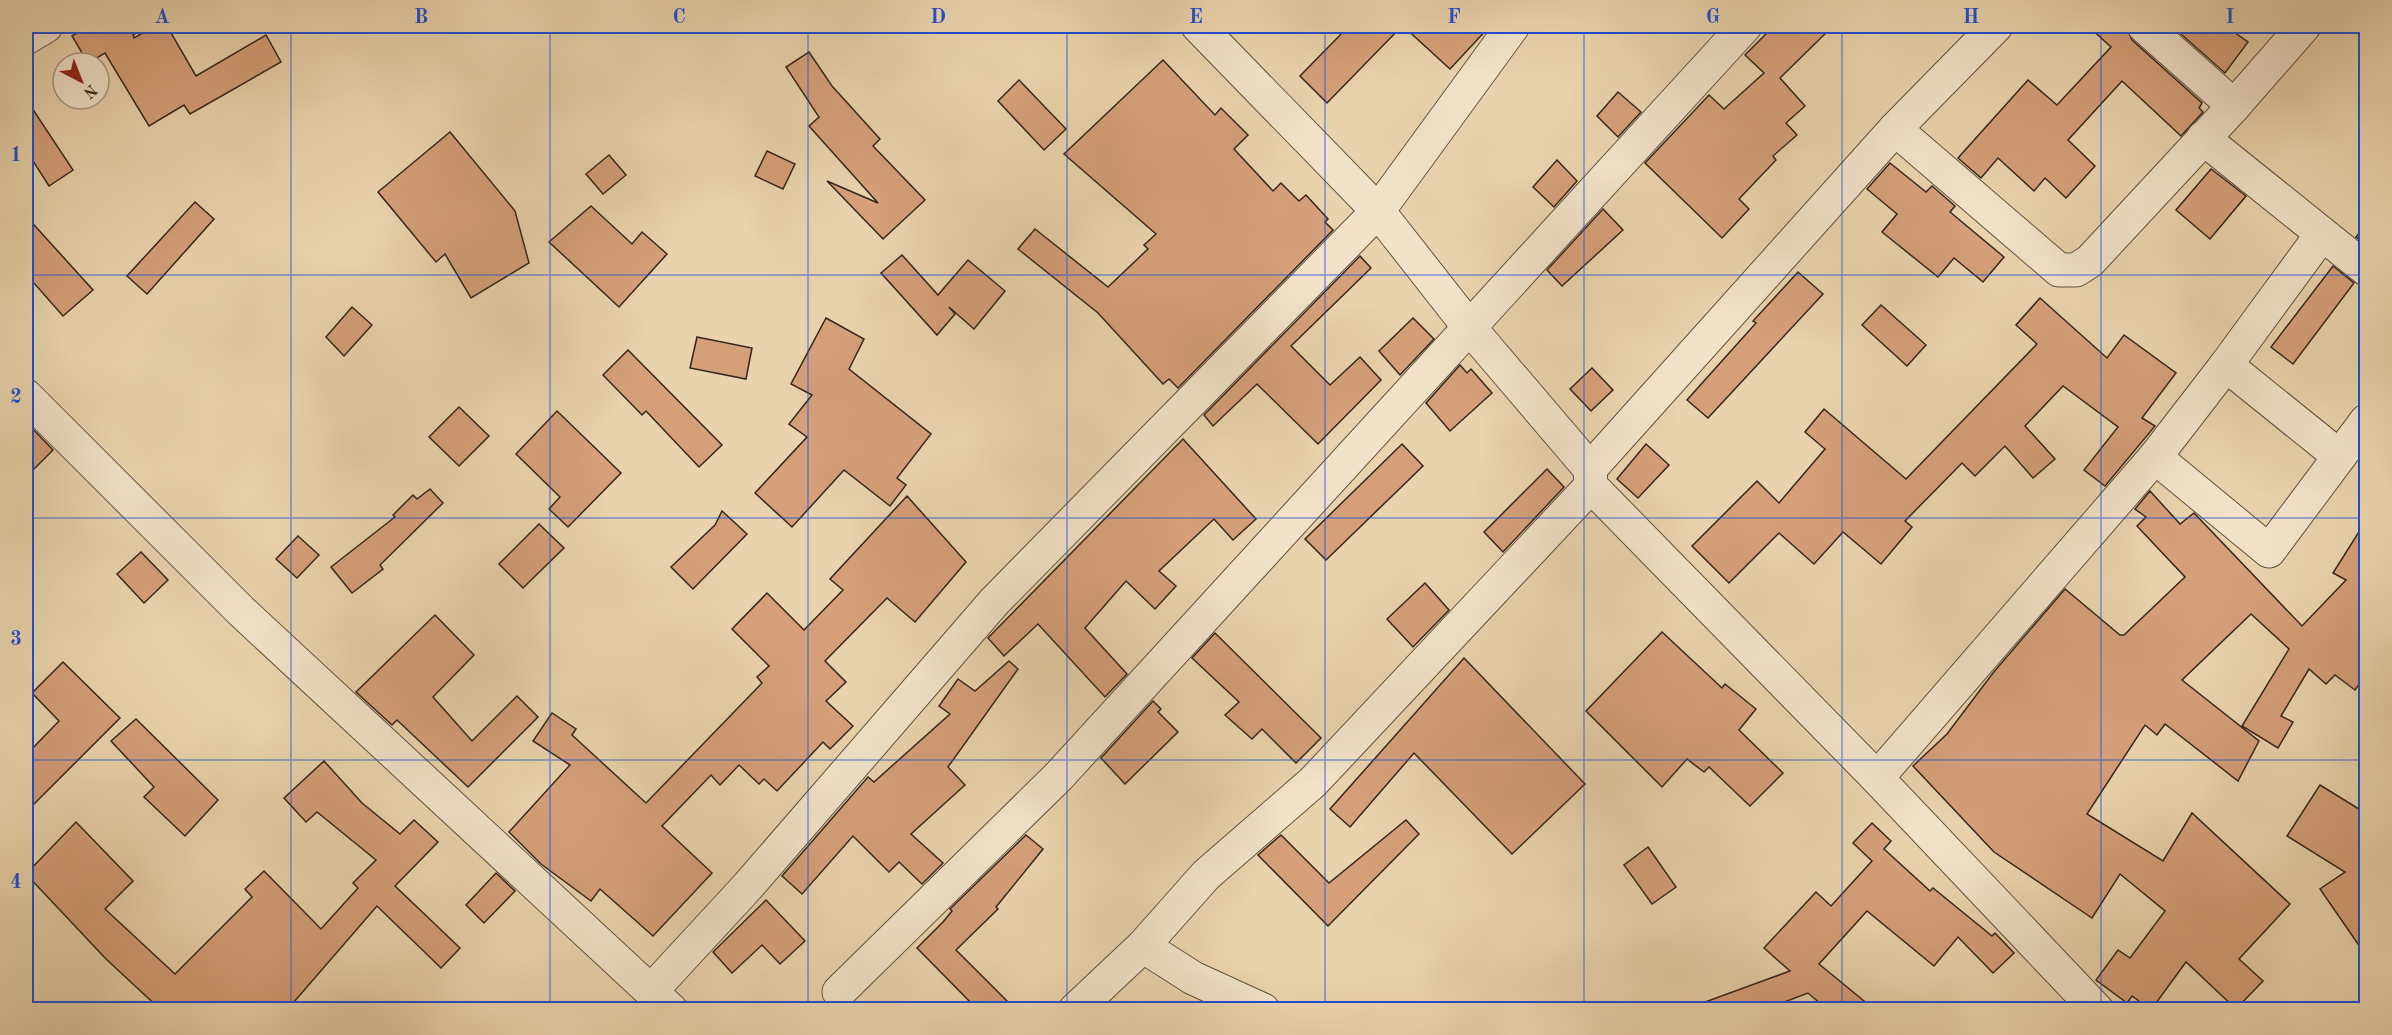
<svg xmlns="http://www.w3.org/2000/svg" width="2392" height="1035" font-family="'Old Standard TT',serif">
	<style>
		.building { fill: #d49f79; stroke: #35261c; stroke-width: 1.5 }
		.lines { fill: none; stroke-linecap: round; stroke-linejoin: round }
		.minor-casing { stroke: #625140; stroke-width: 35 }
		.minor { stroke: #f1e2c9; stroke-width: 33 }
		.grid { fill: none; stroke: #1d4ed8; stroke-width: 1.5; stroke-opacity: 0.55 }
		.neatline { fill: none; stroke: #1d4ed8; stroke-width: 2 }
		.grid-label { font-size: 20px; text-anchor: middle; font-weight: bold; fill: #1d4ed8 }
	</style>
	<rect width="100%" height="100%" fill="#e9d3ac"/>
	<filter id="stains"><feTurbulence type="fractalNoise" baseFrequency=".00333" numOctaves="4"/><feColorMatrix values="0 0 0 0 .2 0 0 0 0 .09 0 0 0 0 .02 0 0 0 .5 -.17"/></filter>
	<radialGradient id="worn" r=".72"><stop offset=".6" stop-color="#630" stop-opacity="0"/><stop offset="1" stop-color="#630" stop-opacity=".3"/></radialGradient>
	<g class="building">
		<polygon points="89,26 148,26 133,35 134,38 155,26 167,26 196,76 266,35 281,62 190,114 184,105 149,126 105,53 88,63 72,36"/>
		<polygon points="1349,26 1402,26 1327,103 1300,76"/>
		<polygon points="1403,26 1490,26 1450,69"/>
		<polygon points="1774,26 1833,26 1780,78 1805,106 1786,123 1797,135 1773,156 1776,160 1739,199 1749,209 1722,238 1645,163 1709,95 1724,109 1764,73 1745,55"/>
		<polygon points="2088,26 2126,26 2132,40 2202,103 2199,108 2203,112 2181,136 2122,81 2068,140 2095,166 2066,198 2045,178 2034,191 1998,158 1981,178 1958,158 2028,80 2057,105 2111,47"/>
		<polygon points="2172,26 2225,26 2248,42 2225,73"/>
		<polygon points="809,52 832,86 880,139 873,146 925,200 883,239 827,181 878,203 809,126 819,117 786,67"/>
		<polygon points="1163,60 1215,115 1221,108 1248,135 1234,149 1273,191 1281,183 1299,201 1306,195 1328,219 1325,222 1333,230 1178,388 1169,379 1163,384 1098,313 1018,249 1035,229 1108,287 1148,249 1144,245 1156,234 1064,154"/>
		<polygon points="1019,80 1066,129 1044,150 998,101"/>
		<polygon points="1618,92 1641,112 1618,137 1597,116"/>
		<polygon points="26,99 73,170 49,186 26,150"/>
		<polygon points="450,132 515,211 529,263 471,298 445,254 436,262 378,192"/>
		<polygon points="767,151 795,164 783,189 755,176"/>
		<polygon points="609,155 626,175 603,194 586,174"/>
		<polygon points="1557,160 1577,181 1554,207 1533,187"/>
		<polygon points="1890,163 1926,192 1932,186 1955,206 1950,212 2004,257 1983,282 1954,258 1938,277 1882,232 1897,214 1867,189"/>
		<polygon points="2211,169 2246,196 2210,239 2176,210"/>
		<polygon points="195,202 214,219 147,294 127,276"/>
		<polygon points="591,206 632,244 642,232 667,254 619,307 549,242"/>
		<polygon points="1603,209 1623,230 1562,286 1547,270"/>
		<polygon points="26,216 93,290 63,316 26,274"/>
		<polygon points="2367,223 2367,245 2356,237"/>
		<polygon points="902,255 938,295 968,260 1005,291 974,329 949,307 955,314 937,335 881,273"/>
		<polygon points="1360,256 1371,268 1291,346 1330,385 1360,357 1381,380 1318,444 1257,384 1213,426 1204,415"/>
		<polygon points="2333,266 2354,283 2293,364 2271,347"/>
		<polygon points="1798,272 1823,294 1708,418 1687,400 1756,323 1753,321"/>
		<polygon points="2040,298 2107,358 2124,335 2176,373 2142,418 2155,426 2105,486 2084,470 2118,427 2063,386 2025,426 2055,459 2033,478 2005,446 1975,476 1962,463 1905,521 1912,527 1881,564 1843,532 1814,564 1779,533 1729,583 1692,546 1757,481 1779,503 1825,449 1805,432 1824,409 1906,479 2037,344 2016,325"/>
		<polygon points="1881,305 1926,345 1907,366 1862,325"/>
		<polygon points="352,307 372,325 344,356 326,337"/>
		<polygon points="826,318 864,339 849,369 931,434 897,478 906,485 890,506 844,470 792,527 755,493 807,437 789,424 812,395 791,384"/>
		<polygon points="1413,318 1434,339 1400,375 1379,351"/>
		<polygon points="697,337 752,348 746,379 690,368"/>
		<polygon points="628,350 722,445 699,467 646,411 642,415 603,375"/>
		<polygon points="1460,365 1467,373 1471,369 1492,393 1450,431 1426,403"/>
		<polygon points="1592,368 1613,390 1591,411 1570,389"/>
		<polygon points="459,407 489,436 459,466 429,437"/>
		<polygon points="557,411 621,473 568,527 549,509 560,497 516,454"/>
		<polygon points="26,422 53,450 26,477"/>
		<polygon points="1183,439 1256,519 1233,540 1214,519 1159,571 1176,586 1155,609 1126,581 1085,628 1127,674 1105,697 1038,624 1004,656 988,638"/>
		<polygon points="1402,444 1423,466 1326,560 1305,539"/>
		<polygon points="1646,444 1669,465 1638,498 1617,479"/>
		<polygon points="1547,469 1564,487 1503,552 1484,532"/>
		<polygon points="430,489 443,503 380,565 383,569 352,593 331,567 395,517 393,515 413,495 417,499"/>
		<polygon points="2150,491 2180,524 2194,513 2302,626 2346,580 2333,573 2367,519 2367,673 2355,690 2335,675 2326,684 2309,669 2281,716 2293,722 2278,748 2242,726 2289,649 2251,614 2182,680 2259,741 2238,781 2165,724 2157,735 2145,725 2087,814 2163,861 2192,813 2290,904 2239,959 2263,981 2236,1009 2186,962 2151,1010 2132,996 2127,1003 2096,980 2118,950 2130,958 2165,911 2120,874 2092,918 1994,852 1913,766 1947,734 1993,673 2065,589 2120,635 2124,635 2185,577 2137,526 2146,517 2135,509"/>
		<polygon points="907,496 966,562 915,622 887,598 825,661 846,682 826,701 853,726 830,749 823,742 777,791 764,779 759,784 739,765 720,785 711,775 662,826 712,873 653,936 600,889 591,901 541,864 509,832 570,765 533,741 552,713 576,729 572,735 646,803 762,683 757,677 769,666 732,629 767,593 804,630 843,590 830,579"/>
		<polygon points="722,511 747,534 693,589 671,567 715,525"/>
		<polygon points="539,524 564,548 523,588 499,564"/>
		<polygon points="298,536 319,555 297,578 276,559"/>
		<polygon points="141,552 168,580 144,603 117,574"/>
		<polygon points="1425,583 1449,610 1413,647 1387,619"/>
		<polygon points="435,615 474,655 433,697 472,741 517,696 538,717 468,787 397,720 392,725 356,692"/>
		<polygon points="1662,632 1722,688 1725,684 1756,709 1739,730 1783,773 1750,806 1709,767 1704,772 1687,759 1662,787 1586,711"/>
		<polygon points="1215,633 1321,738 1296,763 1262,729 1252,739 1225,715 1239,702 1192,658"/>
		<polygon points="1464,658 1585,784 1512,854 1414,753 1350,827 1330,809"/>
		<polygon points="1009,661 1018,669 948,767 965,785 911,834 943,863 922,884 899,862 889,872 853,836 802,894 782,876 868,777 874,782 950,714 939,706 958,679 975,691"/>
		<polygon points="63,662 120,718 26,812 26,755 59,721 32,693"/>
		<polygon points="1153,701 1161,709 1158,712 1178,732 1125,784 1101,758"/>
		<polygon points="136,719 218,800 185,836 144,797 154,787 111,741"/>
		<polygon points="324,761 362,803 400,834 414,820 438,842 395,886 460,948 441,968 377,906 287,1010 161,1010 106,959 26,874 76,822 133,881 105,909 175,974 252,897 245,889 264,871 321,929 358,888 353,883 376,860 317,812 306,822 284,798"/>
		<polygon points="2320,785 2367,814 2367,957 2320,889 2345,872 2287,836"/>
		<polygon points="1406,820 1419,834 1328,926 1258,855 1281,835 1329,883"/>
		<polygon points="1872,823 1891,841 1884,849 1930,891 1933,888 1992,936 1995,933 2014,953 1993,973 1958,937 1934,966 1867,911 1819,964 1875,1010 1828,1010 1808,993 1763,1010 1694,1010 1694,1006 1790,971 1764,948 1816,892 1831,906 1872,861 1853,843"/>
		<polygon points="1026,835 1043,849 996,907 998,909 956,950 1016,1010 978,1010 917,948 943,922 952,911 950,909"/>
		<polygon points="1648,847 1676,887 1652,904 1624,865"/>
		<polygon points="496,873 515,891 484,923 466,905"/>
		<polygon points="766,900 805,941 780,964 762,945 732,973 713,952"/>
	</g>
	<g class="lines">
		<defs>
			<g id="minor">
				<polyline points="1198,26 1378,211 1469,327 1590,469 1591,486 1877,778 2097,1010"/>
				<polyline points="2144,26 2234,106"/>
				<polyline points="26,38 46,26"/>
				<polyline points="1895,129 2059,270 2076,270 2090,261 2234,106 2304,26"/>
				<polyline points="2203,138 2366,269"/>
				<polyline points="2322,234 2226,365 2339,456"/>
				<polyline points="26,396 241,611 671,1010"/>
				<polyline points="2155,457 2226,365"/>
				<polyline points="1590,469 1895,129 1996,26"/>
				<polyline points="1877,778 2155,457 2269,551 2366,421"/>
				<polyline points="1143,946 1193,978 1263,1010"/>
				<polyline points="652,990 748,886 994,602 1378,211 1513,26"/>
				<polyline points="839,992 1059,776 1745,26"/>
				<polyline points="1075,1010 1143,946 1206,875 1313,782 1591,486"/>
			</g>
		</defs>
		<use href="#minor" class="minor-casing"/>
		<use href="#minor" class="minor"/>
	</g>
	<path class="grid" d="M291,26V1010M550,26V1010M808,26V1010M1067,26V1010M1325,26V1010M1584,26V1010M1842,26V1010M2101,26V1010M26,275H2366M26,518H2366M26,760H2366"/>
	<rect width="2392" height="1035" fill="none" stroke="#e9d3ac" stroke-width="66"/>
	<g transform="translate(81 81) rotate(138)"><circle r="28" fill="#f1e2c9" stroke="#a69784" stroke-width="1.5"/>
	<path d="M0-4.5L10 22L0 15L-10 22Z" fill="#8f2418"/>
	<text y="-9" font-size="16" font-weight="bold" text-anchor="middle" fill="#35261c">N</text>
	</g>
	<rect x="33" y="33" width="2326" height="969" class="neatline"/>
	<g class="grid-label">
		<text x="162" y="23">A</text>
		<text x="421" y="23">B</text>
		<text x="679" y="23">C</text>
		<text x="938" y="23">D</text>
		<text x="1196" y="23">E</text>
		<text x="1454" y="23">F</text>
		<text x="1713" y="23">G</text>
		<text x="1971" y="23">H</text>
		<text x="2230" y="23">I</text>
		<text x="16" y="161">1</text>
		<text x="16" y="403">2</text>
		<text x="16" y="645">3</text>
		<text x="16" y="888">4</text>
	</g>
	<rect width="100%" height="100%" filter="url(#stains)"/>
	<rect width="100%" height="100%" fill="url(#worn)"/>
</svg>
